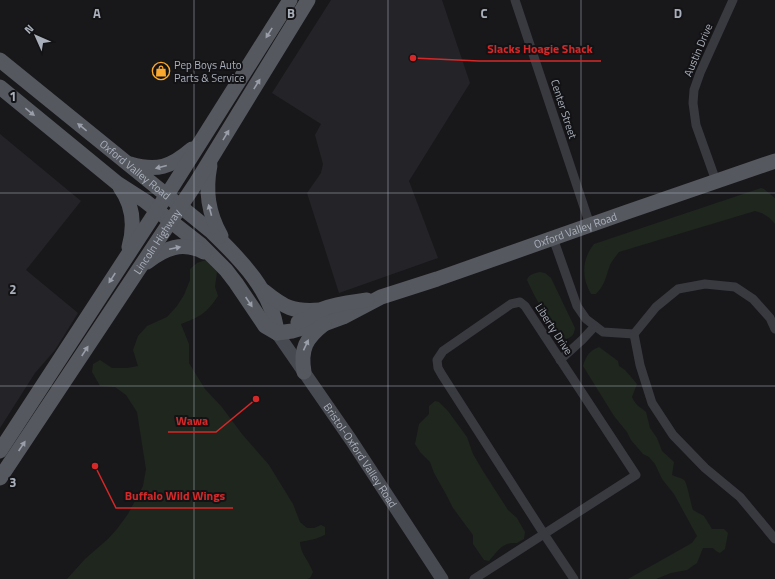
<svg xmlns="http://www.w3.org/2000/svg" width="775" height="579" font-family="'Titillium Web',sans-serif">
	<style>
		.built { fill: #242428 }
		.green { fill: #1e261e }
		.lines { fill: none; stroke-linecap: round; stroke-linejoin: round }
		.street { stroke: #393a40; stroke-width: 9 }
		.secondary { stroke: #474a50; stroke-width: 13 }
		.primary { stroke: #55585f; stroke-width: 15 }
		.oneway { fill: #999ea9 }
		.grid { fill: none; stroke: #aab0bb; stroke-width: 1; stroke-opacity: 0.55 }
		.labels { text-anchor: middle; stroke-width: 4; stroke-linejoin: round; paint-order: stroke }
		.street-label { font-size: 11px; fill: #aab0bb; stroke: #131316 }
		.poi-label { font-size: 11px; fill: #aab0bb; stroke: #131316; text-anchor: start }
		.grid-label { font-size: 13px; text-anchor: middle; font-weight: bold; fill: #aab0bb; stroke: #131316; stroke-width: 4; stroke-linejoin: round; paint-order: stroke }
		.leader { fill: none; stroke: #d62828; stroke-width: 1.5 }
		.callout-dot { fill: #d62828; stroke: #131316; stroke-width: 1.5 }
		.callout-label { font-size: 12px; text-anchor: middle; font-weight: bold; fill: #d62828; stroke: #131316; stroke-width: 4; stroke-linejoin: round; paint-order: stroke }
	</style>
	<rect width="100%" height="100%" fill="#18181b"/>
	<g class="built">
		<polygon points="331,0 442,0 470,83 409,181 438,258 339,293 307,193 321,173 323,164 315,135 321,124 272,93"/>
		<polygon points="0,134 81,201 26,270 78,313 55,350 35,373 0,428"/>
	</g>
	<g class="green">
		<path d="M761,188L764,189L775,198V224C769,217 764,213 755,211L619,252C616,256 612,261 610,265C606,276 605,285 596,294H591C581,277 582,259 594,244Z"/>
		<path d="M206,260L217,272L215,287L218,296C207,313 200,317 181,324L189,344V363L205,389L221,406L242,434L269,465L293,504L300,522L307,528H314L321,525L325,527V535L315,539L300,542C300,553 309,561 313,572L310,578L307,579H67L85,559L108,539L117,529L128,514L143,486L146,469L137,412L126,395L115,387L100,386L92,372L93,364L100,360L112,368H127L138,366L133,350L138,336L147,326L167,317L177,306L184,295L190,280V269L197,263Z"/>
		<path d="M540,272L545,273L551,278L575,328C574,334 573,337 566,339C550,325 536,300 527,280C529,274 535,273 540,272Z"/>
		<path d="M599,347L618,361L619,366L625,370L637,384L632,397C637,407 638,405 646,412L650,428L657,438L662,451L674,462L672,475C676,477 680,477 684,480C687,482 691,504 693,510L704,516L712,529H724L728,533L725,549L720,553L716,551L713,548H703L697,563L687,570L671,573L656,579H628L692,543L697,536L674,494L662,479L655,464L649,457L643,454L631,440L627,432L614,416L583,366C586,356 589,351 599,347Z"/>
		<path d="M435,401L439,402L448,411L467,437L473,454L483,471L508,510L517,518L525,532L524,539L517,543C502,542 498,551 489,561L484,560L473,544V535L453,508L447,496L434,473L430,462L420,452L415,444L419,424L429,414V406Z"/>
	</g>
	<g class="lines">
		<g class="street">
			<polyline points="515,0 590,225"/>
			<polyline points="716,181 696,125 693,103 694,90 700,73 733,0"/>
			<polyline points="553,238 577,306 586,319 603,332 634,334"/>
			<polygon points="520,302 525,306 636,475 544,534 442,375 438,368 437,360 443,351 511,304"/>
			<polyline points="775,329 770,318 753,299 735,287 705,284 678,289 656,307 634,334 640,365 652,403 673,435 705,468 740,497 775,539"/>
			<polyline points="560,360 582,340 595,326"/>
			<polyline points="474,579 544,534 574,579"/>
		</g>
		<path class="secondary" id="s1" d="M277,333L351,440L442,579"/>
		<g class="primary">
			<path id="s2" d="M0,60L212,232C240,259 273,292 277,333"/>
			<path id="s3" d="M0,87L117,183L145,201L201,245L226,270L236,283L265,326L277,333L292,331L309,326L324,324L343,317L381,297L437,279L627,212L775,161"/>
			<path d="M130,164C157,172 171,167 192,149"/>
			<path d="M210,165C205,191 208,213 221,236"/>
			<path d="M120,187C133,205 135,226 129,247"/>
			<path d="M147,262C165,248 182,241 204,252"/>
			<path d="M264,291C285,308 293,312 320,310"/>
			<path d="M298,322C307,319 314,314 323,309C337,303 353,302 367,300"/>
			<path d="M304,372C300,349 306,338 324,324"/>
			<polyline points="0,451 174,184 290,0"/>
			<path id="s4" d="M0,478L196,183L308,0"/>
		</g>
	</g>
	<defs><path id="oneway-solid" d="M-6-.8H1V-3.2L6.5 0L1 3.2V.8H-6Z"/></defs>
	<g class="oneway">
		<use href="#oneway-solid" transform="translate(269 33) rotate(122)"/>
		<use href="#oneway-solid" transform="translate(257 84) rotate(-58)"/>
		<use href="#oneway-solid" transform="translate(30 112) rotate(39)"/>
		<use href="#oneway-solid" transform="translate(82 127) rotate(-141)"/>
		<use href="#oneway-solid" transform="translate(226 135) rotate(-59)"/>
		<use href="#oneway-solid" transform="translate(161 167) rotate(166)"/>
		<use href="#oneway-solid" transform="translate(210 210) rotate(-105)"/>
		<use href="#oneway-solid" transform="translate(175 248) rotate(-12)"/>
		<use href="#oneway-solid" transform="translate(112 278) rotate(123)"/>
		<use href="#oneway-solid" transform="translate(249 302) rotate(56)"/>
		<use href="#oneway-solid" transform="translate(306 345) rotate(-65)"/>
		<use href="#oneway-solid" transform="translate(85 351) rotate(-57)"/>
		<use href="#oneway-solid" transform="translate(22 446) rotate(-56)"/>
	</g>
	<path class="grid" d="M194,0V579M388,0V579M581,0V579M0,193H775M0,386H775"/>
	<defs>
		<symbol id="shop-ring" viewBox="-11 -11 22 22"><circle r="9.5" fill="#131316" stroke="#fba92f" stroke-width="1.5"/><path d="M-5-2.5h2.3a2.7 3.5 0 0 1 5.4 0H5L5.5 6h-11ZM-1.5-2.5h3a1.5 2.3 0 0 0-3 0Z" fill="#fba92f"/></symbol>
	</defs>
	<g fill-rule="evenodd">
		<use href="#shop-ring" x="151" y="61" width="20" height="20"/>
	</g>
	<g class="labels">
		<g class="street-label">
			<text transform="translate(698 50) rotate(-67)" y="4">Austin Drive</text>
			<text transform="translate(564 109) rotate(72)" y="4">Center Street</text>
			<text dy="4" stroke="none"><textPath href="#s2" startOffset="174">Oxford Valley Road</textPath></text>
			<text dy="4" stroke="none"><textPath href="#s3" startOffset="690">Oxford Valley Road</textPath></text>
			<text dy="4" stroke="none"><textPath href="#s4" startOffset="284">Lincoln Highway</textPath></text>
			<text transform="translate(554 329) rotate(57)" y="4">Liberty Drive</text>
			<text dy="4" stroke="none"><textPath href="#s1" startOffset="148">Bristol-Oxford Valley Road</textPath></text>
		</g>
		<g class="poi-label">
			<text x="174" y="69">Pep Boys Auto<tspan x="174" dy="13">Parts &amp; Service</tspan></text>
		</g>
	</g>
	<g class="grid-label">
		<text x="97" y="18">A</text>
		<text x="291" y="18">B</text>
		<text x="484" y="18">C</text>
		<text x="678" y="18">D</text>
		<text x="13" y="101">1</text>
		<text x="13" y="294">2</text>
		<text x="13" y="487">3</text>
	</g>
	<path class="leader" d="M413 58L479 61H601M256 399L216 432H168M95 466L116 508H233"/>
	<g class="callout-dot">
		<circle cx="413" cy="58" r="4"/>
		<circle cx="256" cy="399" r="4"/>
		<circle cx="95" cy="466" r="4"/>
	</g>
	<g class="callout-label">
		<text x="540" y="53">Slacks Hoagie Shack</text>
		<text x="192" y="425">Wawa</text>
		<text x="175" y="500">Buffalo Wild Wings</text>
	</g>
	<g transform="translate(36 36) rotate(315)" stroke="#131316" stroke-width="3" paint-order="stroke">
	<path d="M0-3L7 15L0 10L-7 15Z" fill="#aab0bb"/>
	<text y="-6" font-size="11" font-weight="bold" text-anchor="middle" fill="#aab0bb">N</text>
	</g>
</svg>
